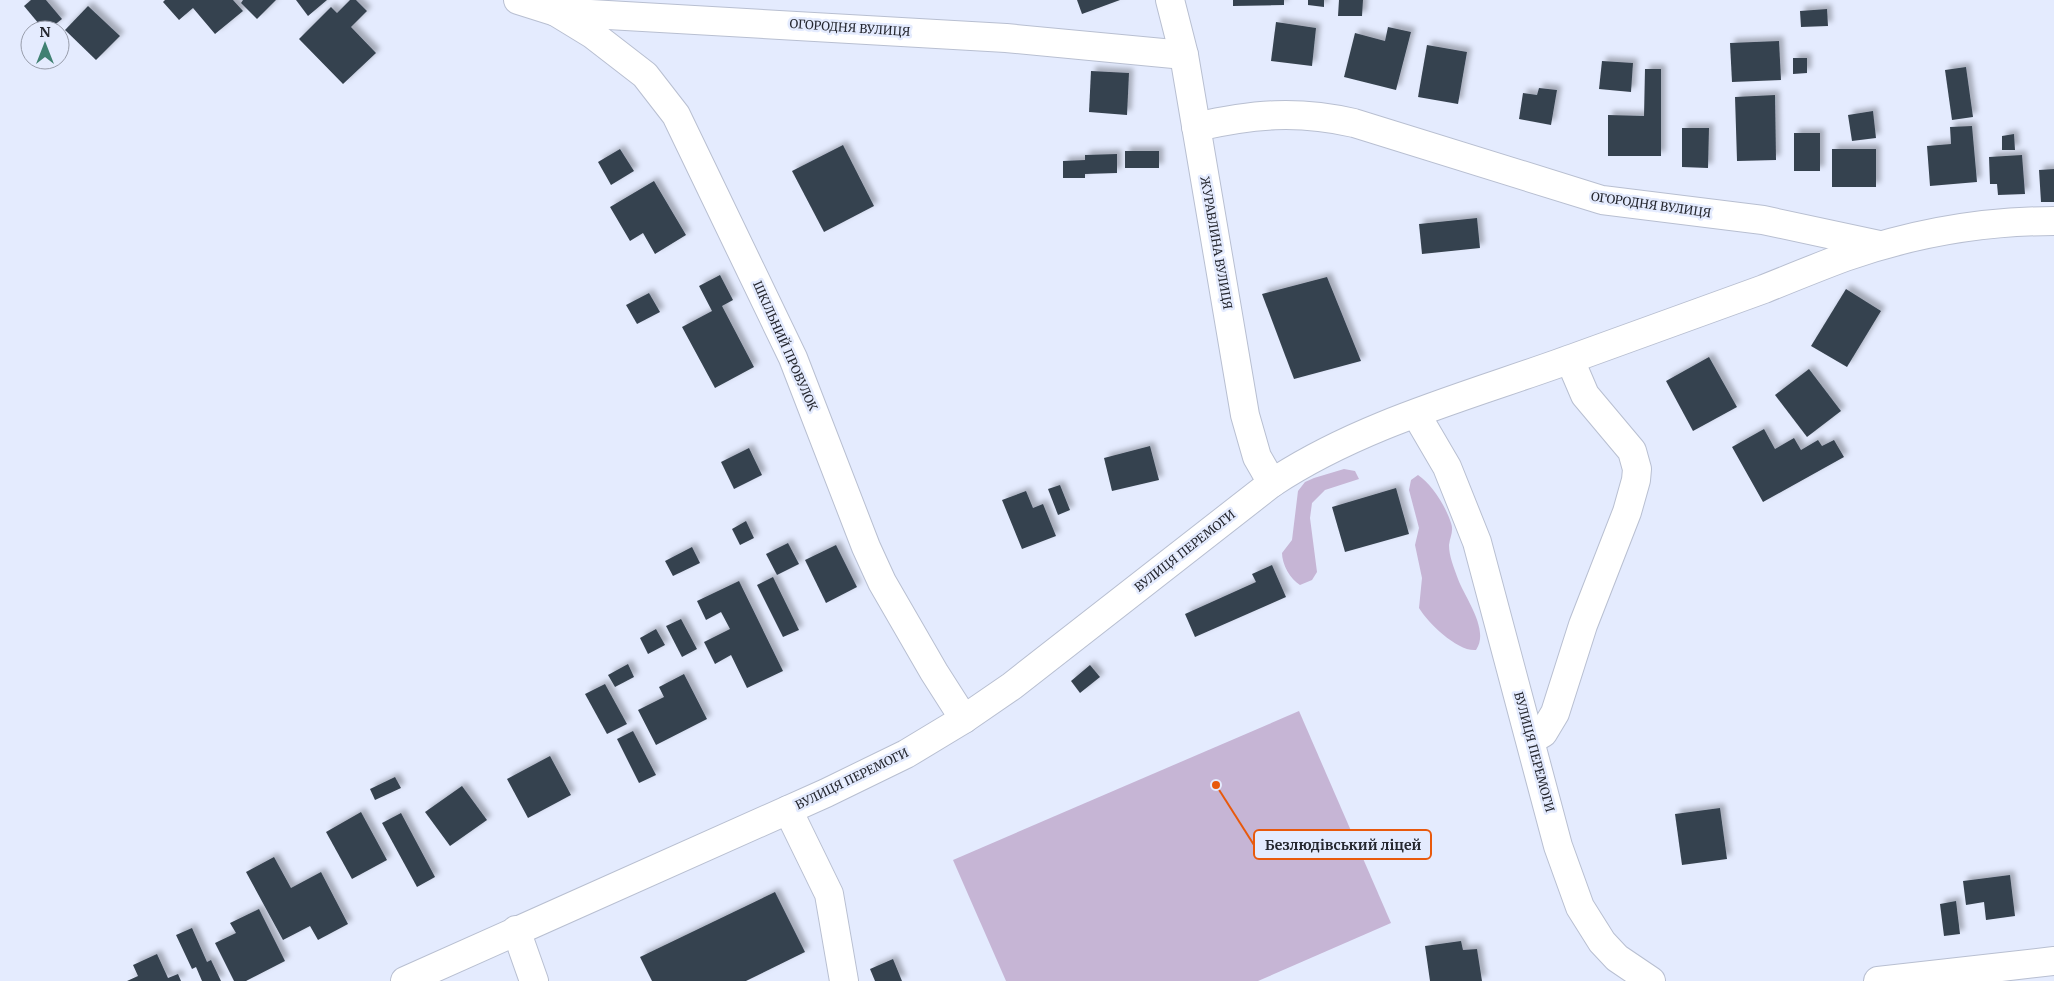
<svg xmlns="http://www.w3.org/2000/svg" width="2054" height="981" font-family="Merriweather,serif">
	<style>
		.green { fill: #c6b5d5 }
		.building { fill: #36424f; filter: url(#shadow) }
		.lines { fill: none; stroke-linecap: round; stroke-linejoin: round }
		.minor-casing { stroke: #b8bfd1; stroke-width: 30 }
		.minor { stroke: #fff; stroke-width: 28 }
		.labels { text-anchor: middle; stroke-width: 5; stroke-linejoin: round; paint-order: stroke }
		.street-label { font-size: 12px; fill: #25272f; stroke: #e4ebfe }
		.leader { fill: none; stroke: #e8590c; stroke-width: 2 }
		.callout-dot { fill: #e8590c; stroke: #e4ebfe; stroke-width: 2 }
		.callout { fill: #e4ebfe; stroke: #e8590c; stroke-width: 2 }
		.callout-label { font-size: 14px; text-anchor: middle; font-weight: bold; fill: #25272f }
	</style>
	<defs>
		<filter id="shadow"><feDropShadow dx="4.5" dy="-4.5" stdDeviation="2.5" flood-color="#0004"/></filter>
	</defs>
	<rect width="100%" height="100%" fill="#e4ebfe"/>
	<g class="green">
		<path d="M1344,469L1355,471L1359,479L1325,490L1312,503L1310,518L1317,572L1312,580L1300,585C1290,579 1282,564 1282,553L1292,540L1298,491L1305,482L1314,478Z"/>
		<path d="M1418,475C1432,484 1446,507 1451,523C1454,531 1450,537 1449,545C1449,556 1454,568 1458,579C1465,598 1490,630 1476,650C1458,652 1428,623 1419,608L1422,578L1415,545L1419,528L1409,490L1411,480Z"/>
		<polygon points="1299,711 1391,923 1258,981 1006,981 953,860"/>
	</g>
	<g class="building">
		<polygon points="31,0 46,0 62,19 48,30 44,30 24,6"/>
		<polygon points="165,0 233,0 243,11 215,34 193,8 179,20 163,2"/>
		<polygon points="243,0 276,0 257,19 241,3"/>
		<polygon points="296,0 327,0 308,16"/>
		<polygon points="350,0 356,0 367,11 351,27 376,53 343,84 299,39 331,7 337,13"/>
		<polygon points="1077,0 1120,0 1082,14"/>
		<polygon points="1233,0 1284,0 1284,5 1233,6"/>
		<polygon points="1308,0 1324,0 1324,7 1308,5"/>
		<polygon points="1339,0 1363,0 1362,16 1338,16"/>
		<polygon points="88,6 120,36 96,60 65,30"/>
		<polygon points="1827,9 1828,26 1801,27 1800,11"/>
		<polygon points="1276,22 1316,28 1312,66 1271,61"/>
		<polygon points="1388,27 1411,32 1396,90 1344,77 1355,33 1385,41"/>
		<polygon points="1779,41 1781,80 1732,82 1730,43"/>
		<polygon points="1427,45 1467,52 1458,104 1418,97"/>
		<polygon points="1793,58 1807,58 1807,73 1793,74"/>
		<polygon points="1602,61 1633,63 1631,92 1599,89"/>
		<polygon points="1966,67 1973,117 1952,120 1945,70"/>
		<polygon points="1645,69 1661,69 1661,156 1608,156 1608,115 1644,116"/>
		<polygon points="1091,71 1129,73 1127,115 1089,112"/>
		<polygon points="1539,88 1557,90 1551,125 1519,119 1523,93 1537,95"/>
		<polygon points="1775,95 1776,160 1737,161 1735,97"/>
		<polygon points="1873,111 1876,138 1852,141 1848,115"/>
		<polygon points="1972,126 1977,182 1930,186 1927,146 1951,144 1950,127"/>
		<polygon points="1682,128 1709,128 1708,168 1682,167"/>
		<rect x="1794" y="133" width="26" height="38"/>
		<polygon points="2014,134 2015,150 2002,150 2002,136"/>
		<polygon points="843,145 874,206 824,232 792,171"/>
		<polygon points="620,149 634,171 611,185 598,162"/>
		<rect x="1832" y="149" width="44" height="38"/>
		<rect x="1125" y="151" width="34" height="17"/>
		<polygon points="1117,154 1117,173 1085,174 1085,178 1063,178 1063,161 1085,160 1085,155"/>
		<polygon points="2022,155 2025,194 1998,195 1997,184 1990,184 1989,157"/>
		<polygon points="2054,169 2054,202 2041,202 2039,170"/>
		<polygon points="654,181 686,235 655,254 643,233 630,241 610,207"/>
		<polygon points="1477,218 1480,248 1422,254 1419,224"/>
		<polygon points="720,275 733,300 722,306 754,367 715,388 682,327 712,311 699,286"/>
		<polygon points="1327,277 1361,361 1294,379 1262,294"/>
		<polygon points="1846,289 1881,311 1847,367 1811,346"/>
		<polygon points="649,293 660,312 637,324 626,305"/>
		<polygon points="1709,357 1737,407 1693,431 1666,381"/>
		<polygon points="1809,369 1841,411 1807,437 1775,395"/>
		<polygon points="1764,429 1775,449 1794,438 1801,450 1818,440 1822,446 1834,440 1844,457 1763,502 1732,447"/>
		<polygon points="1150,446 1159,480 1112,491 1104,458"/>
		<polygon points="749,448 762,475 734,489 721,462"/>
		<polygon points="1060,485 1070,510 1058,515 1048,489"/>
		<polygon points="1396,488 1409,534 1345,552 1332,507"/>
		<polygon points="1026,491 1033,508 1043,504 1056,536 1022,549 1002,500"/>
		<polygon points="746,521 754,538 740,545 732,529"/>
		<polygon points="788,543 799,564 777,575 766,554"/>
		<polygon points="836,545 857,587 826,603 805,560"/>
		<polygon points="692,547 700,563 673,576 665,561"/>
		<polygon points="1272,565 1286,597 1195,637 1185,614 1256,582 1252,574"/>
		<polygon points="773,577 799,630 783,637 757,585"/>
		<polygon points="739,581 783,671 747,688 731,655 715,664 704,642 730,629 721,612 706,620 697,601"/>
		<polygon points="681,619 697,649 682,657 666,626"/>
		<polygon points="656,629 665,645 648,654 640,638"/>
		<polygon points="628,664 634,677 615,687 608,675"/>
		<polygon points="1090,665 1100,677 1080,693 1071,681"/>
		<polygon points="684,674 707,719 656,745 638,710 664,697 659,687"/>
		<polygon points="605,684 627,724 607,734 585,694"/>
		<polygon points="633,731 656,775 639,783 617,739"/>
		<polygon points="550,756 571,795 528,818 507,779"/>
		<polygon points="395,777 401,788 375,800 370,789"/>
		<polygon points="462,786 487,820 450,846 425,812"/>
		<polygon points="1720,808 1727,859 1682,865 1675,814"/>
		<polygon points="361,812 387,860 352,879 326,832"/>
		<polygon points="401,813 435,877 417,887 382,823"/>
		<polygon points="274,857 291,888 321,872 348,924 318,940 310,926 283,940 246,872"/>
		<polygon points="2010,875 2015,916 1986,920 1984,902 1966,905 1963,881"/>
		<polygon points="775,892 805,952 746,981 652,981 640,957"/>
		<polygon points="1956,901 1960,934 1944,936 1940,904"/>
		<polygon points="259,909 285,961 246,981 234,981 215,943 236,933 230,923"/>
		<polygon points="192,928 207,962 211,960 221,981 202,981 196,967 192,969 176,935"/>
		<polygon points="1461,941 1463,950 1477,949 1482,981 1430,981 1425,946"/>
		<polygon points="157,954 168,978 178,974 181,981 127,981 138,976 133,965"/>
		<polygon points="893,959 902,981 875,981 870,969"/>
	</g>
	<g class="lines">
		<defs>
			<g id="minor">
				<polyline points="518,0 556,12 1006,38 1184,55"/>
				<polyline points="1170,0 1184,55 1245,415 1257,457 1272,483"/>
				<polyline points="556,12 592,34 645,75 676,115 793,358 866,547 882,582 934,672 964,719"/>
				<path d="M1196,127C1253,114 1297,110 1354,123L1602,200L1763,220L1879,245"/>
				<polyline points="1416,414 1447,467 1477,542 1558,846 1580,907 1602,942 1617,958 1651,981"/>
				<polyline points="1531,740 1543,733 1555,713 1583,625 1627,512 1636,480 1637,469 1632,451 1585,395 1570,360"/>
				<polyline points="788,810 829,894 844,981"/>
				<polyline points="516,930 534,981"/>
				<path d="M405,981L826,793L906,754L964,719L1012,686L1272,483C1364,422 1476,394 1579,356C1641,334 1702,311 1764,289C1791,278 1818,267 1845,257C1911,234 1984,221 2054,221"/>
				<polyline points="1878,981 2054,961"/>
			</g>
		</defs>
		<use href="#minor" class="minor-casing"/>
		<use href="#minor" class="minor"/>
	</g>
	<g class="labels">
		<g class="street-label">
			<text transform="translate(850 28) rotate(4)" y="4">ОГОРОДНЯ ВУЛИЦЯ</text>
			<text transform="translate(1651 205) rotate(8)" y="4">ОГОРОДНЯ ВУЛИЦЯ</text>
			<text transform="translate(1216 243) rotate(80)" y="4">ЖУРАВЛИНА ВУЛИЦЯ</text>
			<text transform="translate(785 346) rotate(66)" y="4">ШКІЛЬНИЙ ПРОВУЛОК</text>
			<text transform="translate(1185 551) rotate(-38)" y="4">ВУЛИЦЯ ПЕРЕМОГИ</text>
			<text transform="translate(1534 752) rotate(75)" y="4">ВУЛИЦЯ ПЕРЕМОГИ</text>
			<text transform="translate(852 779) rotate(-26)" y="4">ВУЛИЦЯ ПЕРЕМОГИ</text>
		</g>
	</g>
	<path class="leader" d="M1216 785L1254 845"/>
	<circle class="callout-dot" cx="1216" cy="785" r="5"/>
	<rect class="callout" x="1254" y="830" width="177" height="29" rx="5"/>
	<g class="callout-label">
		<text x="1343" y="850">Безлюдівський ліцей</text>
	</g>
	<g transform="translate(45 45)"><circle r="24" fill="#e4ebfe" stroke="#989dab"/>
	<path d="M0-4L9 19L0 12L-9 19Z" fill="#408172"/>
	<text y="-8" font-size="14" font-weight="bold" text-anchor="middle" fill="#25272f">N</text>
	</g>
</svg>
